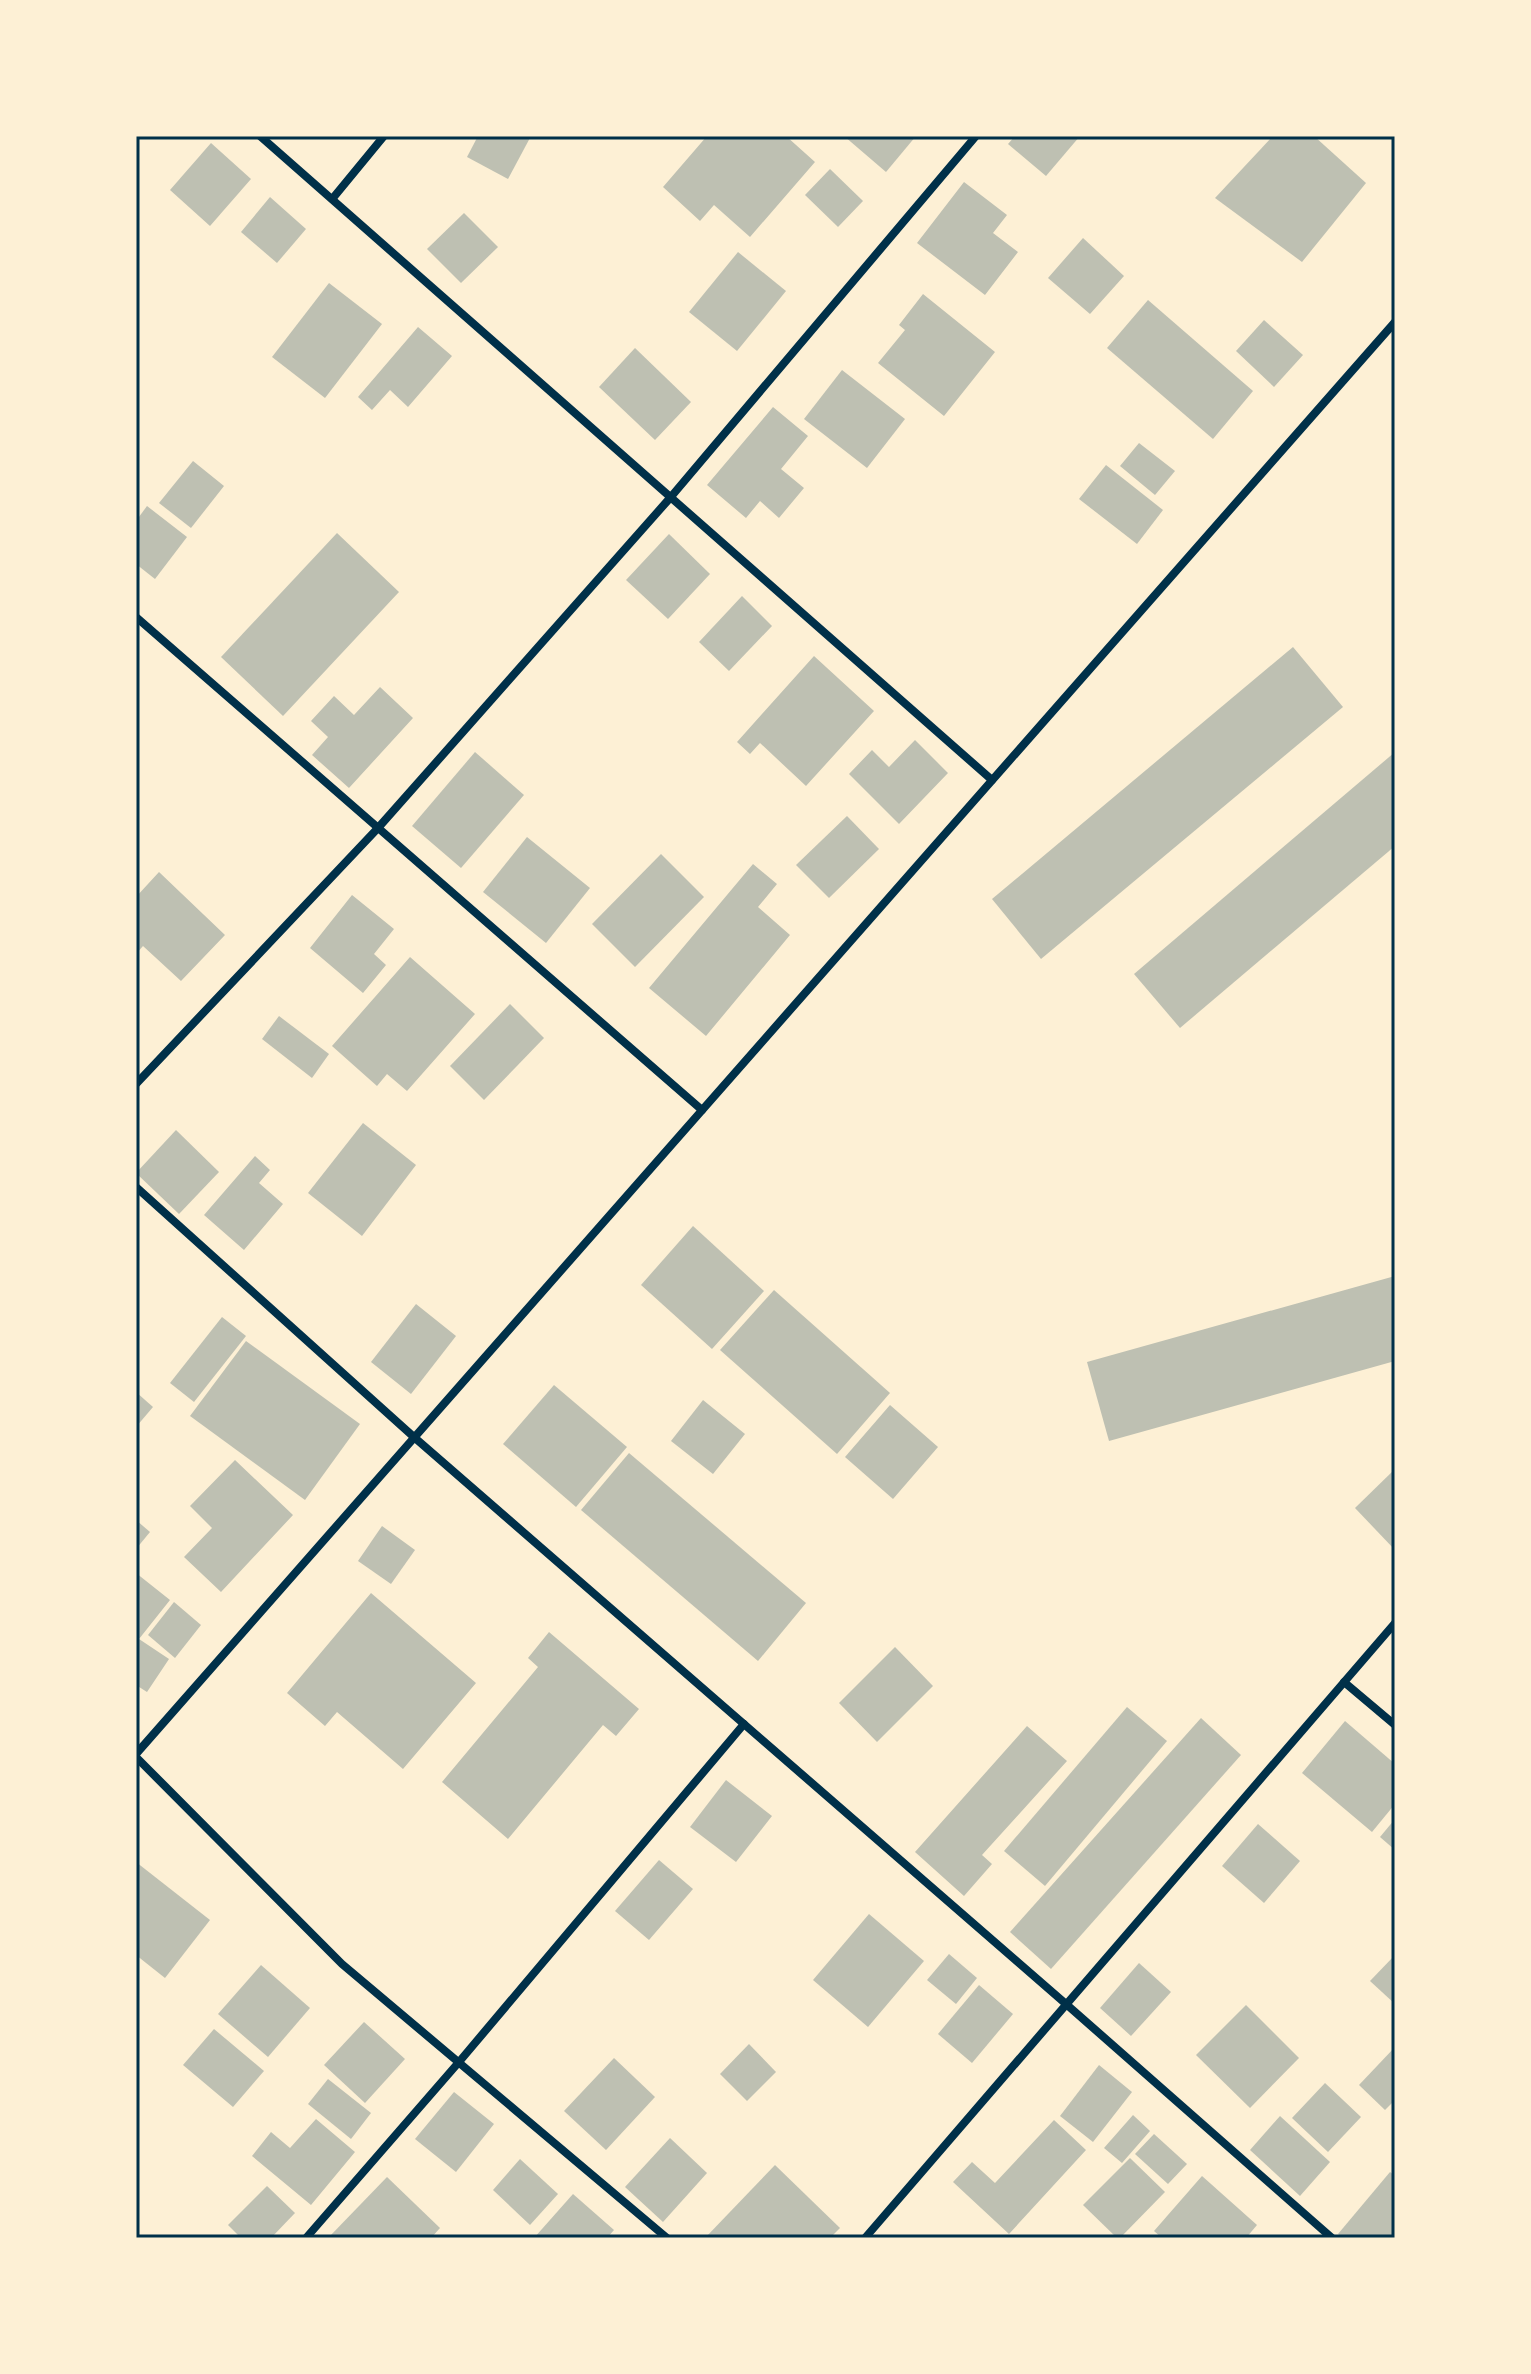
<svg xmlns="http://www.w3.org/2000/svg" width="1531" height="2374" font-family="Helvetica,sans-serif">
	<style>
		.building { fill: #bec0b2 }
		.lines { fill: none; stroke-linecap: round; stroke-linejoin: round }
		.minor { stroke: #003049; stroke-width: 8 }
		.neatline { fill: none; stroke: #003049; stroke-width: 3 }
	</style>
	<rect width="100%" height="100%" fill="#fdf0d5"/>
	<g class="building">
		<polygon points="478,136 531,136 508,179 467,157"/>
		<polygon points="707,136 786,136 815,162 750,237 714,205 700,221 663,187"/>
		<polygon points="844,136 916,136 886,172"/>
		<polygon points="1015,136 1080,136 1046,176 1008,144"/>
		<polygon points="1273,136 1314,136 1366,183 1302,262 1215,198"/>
		<polygon points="211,143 251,179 210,226 170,190"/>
		<polygon points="830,169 863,201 838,227 805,195"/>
		<polygon points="964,182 1007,215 993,233 1018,252 985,295 917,243"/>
		<polygon points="270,197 306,229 277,263 241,232"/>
		<polygon points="464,213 498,247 461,283 427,249"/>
		<polygon points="1083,238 1124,276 1090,314 1048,278"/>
		<polygon points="738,252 786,291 737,351 689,312"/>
		<polygon points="329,283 382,324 325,398 272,357"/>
		<polygon points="923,294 995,352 944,416 878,363 905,330 899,325"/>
		<polygon points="1148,300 1253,391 1213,439 1107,348"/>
		<polygon points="1264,320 1303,355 1274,387 1236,351"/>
		<polygon points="418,327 452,356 408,407 390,390 372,410 358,397"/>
		<polygon points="635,348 691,402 655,440 599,387"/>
		<polygon points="842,370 905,419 867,468 804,419"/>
		<polygon points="773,407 808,436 781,469 804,488 779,518 760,501 746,518 707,485"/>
		<polygon points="1139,443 1175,471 1155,495 1120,466"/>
		<polygon points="193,461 224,486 191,528 159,503"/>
		<polygon points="1106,465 1163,510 1137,544 1079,499"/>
		<polygon points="147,506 187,537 155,579 136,564 136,521"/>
		<polygon points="337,533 399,592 283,716 221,657"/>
		<polygon points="669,534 710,574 668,619 626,580"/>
		<polygon points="742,596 772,626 729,671 699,642"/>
		<polygon points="1293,647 1343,707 1041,959 992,899"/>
		<polygon points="814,656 874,711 806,786 760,743 750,754 737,742"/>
		<polygon points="380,687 413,718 349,788 312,755 328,737 311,721 334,696 354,715"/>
		<polygon points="915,740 948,773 899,824 849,774 872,750 889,767"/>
		<polygon points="475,752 524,795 461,868 412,826"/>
		<polygon points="1395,752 1395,846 1180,1028 1134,974"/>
		<polygon points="847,816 879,849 829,898 796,865"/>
		<polygon points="527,837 590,888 546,943 483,892"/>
		<polygon points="661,854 704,897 635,967 592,924"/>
		<polygon points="753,864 777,884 758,907 790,935 706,1036 649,988"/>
		<polygon points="159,872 225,935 181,981 143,946 136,954 136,897"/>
		<polygon points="352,895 394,929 374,954 386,965 363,993 310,948"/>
		<polygon points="410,957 475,1014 407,1091 387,1074 377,1086 332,1046"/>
		<polygon points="510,1004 544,1038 484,1100 450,1066"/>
		<polygon points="279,1016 329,1054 312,1078 262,1039"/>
		<polygon points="363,1123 416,1165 362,1236 308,1193"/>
		<polygon points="176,1130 219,1172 179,1214 136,1173"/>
		<polygon points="255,1156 270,1170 259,1183 283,1204 244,1250 204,1215"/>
		<polygon points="693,1226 764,1291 712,1349 641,1285"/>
		<polygon points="1395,1276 1395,1361 1109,1441 1087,1362"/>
		<polygon points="774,1290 890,1393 837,1454 720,1350"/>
		<polygon points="416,1304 456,1336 411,1394 371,1362"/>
		<polygon points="222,1317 246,1336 194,1402 170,1383"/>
		<polygon points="246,1341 360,1424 305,1500 190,1416"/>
		<polygon points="554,1385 627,1447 576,1507 503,1444"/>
		<polygon points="136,1392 153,1407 136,1427"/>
		<polygon points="703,1400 745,1434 713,1474 671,1441"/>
		<polygon points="890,1405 938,1447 893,1499 845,1457"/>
		<polygon points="629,1453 806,1603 758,1661 581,1510"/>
		<polygon points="235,1460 293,1515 221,1592 184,1557 212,1528 190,1506"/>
		<polygon points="1395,1469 1395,1550 1355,1508"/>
		<polygon points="136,1520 150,1532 136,1549"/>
		<polygon points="382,1526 415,1550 391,1584 358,1561"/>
		<polygon points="136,1573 170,1600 139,1639 169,1659 147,1692 136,1685"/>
		<polygon points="371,1593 476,1683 403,1769 337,1712 325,1726 287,1693"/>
		<polygon points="174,1602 201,1625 175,1658 148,1635"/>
		<polygon points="549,1632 639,1709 616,1736 603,1725 508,1839 442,1782 538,1667 528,1658"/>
		<polygon points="895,1647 933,1686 877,1742 839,1703"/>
		<polygon points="1127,1707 1167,1741 1045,1886 1004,1851"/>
		<polygon points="1201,1718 1241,1755 1051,1969 1010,1932"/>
		<polygon points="1345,1721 1395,1764 1395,1804 1372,1832 1302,1773"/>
		<polygon points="1027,1726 1067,1761 982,1855 992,1864 964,1896 915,1852"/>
		<polygon points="726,1780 772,1816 736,1862 690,1827"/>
		<polygon points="1395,1819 1395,1850 1380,1837"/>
		<polygon points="1258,1824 1300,1861 1264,1903 1222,1866"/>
		<polygon points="659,1860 693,1889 649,1940 615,1911"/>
		<polygon points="136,1862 210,1920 165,1978 136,1955"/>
		<polygon points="869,1914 924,1961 868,2027 813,1980"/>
		<polygon points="949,1954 977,1978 956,2004 927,1980"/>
		<polygon points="1395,1955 1395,2004 1370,1981"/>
		<polygon points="1139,1963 1171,1992 1131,2036 1100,2008"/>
		<polygon points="261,1965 310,2008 268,2057 218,2014"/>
		<polygon points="979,1985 1013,2014 972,2063 938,2034"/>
		<polygon points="1246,2005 1299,2058 1250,2108 1196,2055"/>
		<polygon points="364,2022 405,2059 365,2103 324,2065"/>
		<polygon points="214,2029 264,2071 233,2107 183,2065"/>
		<polygon points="749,2044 776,2072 747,2101 720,2074"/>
		<polygon points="1395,2047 1395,2100 1385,2110 1359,2085"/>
		<polygon points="614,2058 655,2097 606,2150 564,2111"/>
		<polygon points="1099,2065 1132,2092 1093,2142 1060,2116"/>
		<polygon points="328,2079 371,2113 351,2139 308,2104"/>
		<polygon points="1325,2083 1361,2117 1328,2152 1292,2118"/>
		<polygon points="454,2092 494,2124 456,2172 415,2139"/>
		<polygon points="1133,2115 1150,2131 1122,2163 1104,2148"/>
		<polygon points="1280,2116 1330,2162 1300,2196 1250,2150"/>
		<polygon points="316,2119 355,2152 311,2205 252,2156 271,2132 290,2148"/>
		<polygon points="1054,2120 1086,2150 1009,2234 953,2182 972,2162 995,2183"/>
		<polygon points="1154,2134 1187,2164 1168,2184 1135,2154"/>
		<polygon points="670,2138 707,2173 663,2222 625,2187"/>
		<polygon points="1130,2158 1165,2192 1120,2238 1117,2238 1083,2205"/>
		<polygon points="520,2159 558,2194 530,2225 493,2190"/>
		<polygon points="775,2165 840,2228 830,2238 705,2238"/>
		<polygon points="1390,2172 1395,2176 1395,2238 1343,2238 1338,2234"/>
		<polygon points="1202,2176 1257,2225 1246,2238 1162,2238 1154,2231"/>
		<polygon points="387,2177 440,2228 431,2238 332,2238 330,2236"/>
		<polygon points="267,2186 295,2213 271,2238 241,2238 228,2225"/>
		<polygon points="573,2194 614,2230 607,2238 534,2238"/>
	</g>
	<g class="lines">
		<g class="minor">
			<polyline points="260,136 992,780"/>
			<polyline points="333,198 384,136"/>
			<polyline points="136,617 702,1110"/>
			<polyline points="136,1084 378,828 670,498 976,136"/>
			<polyline points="136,1187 415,1438 1066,2004 1332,2238"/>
			<polyline points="1344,1682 1395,1725"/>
			<polyline points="136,1754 1395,322"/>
			<polyline points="136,1757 342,1964 667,2238"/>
			<polyline points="306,2238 459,2062 744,1724"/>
			<polyline points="865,2238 1395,1623"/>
		</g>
	</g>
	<rect width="1531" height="2374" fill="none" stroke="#fdf0d5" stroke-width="276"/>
	<rect x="138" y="138" width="1255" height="2098" class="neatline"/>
</svg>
